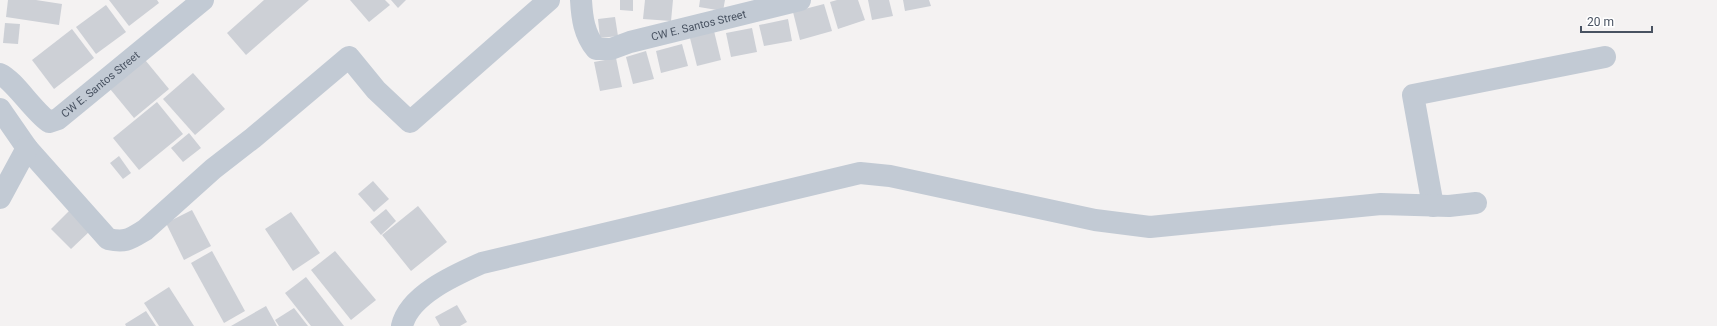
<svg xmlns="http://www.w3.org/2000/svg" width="1717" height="326" font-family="Roboto,sans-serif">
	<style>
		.building { fill: #cdd0d6 }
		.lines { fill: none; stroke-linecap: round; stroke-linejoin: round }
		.street { stroke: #c2cad4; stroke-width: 22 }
		.labels { text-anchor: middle; stroke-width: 3; stroke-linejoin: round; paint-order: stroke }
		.street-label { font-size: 11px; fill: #485261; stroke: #fff }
	</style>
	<rect width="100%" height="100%" fill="#f4f2f2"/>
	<g class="building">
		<polygon points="8,0 36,0 62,4 59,25 6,17"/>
		<polygon points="109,0 157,0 159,3 129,26"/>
		<polygon points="264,0 309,0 246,55 227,33"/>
		<polygon points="350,0 385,0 390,5 369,22"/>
		<polygon points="391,0 406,0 398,8"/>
		<polygon points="620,0 633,0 633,11 620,10"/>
		<polygon points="645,0 673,0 671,21 643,19"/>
		<polygon points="700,0 725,0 723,11 699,7"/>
		<polygon points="837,0 858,0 865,20 838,29 830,2"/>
		<polygon points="868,0 889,0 893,16 872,20"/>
		<polygon points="903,0 929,0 931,6 905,11"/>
		<polygon points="824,4 832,31 800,40 793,12"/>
		<polygon points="106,5 126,32 96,54 76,27"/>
		<polygon points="615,17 618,36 600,38 598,19"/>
		<polygon points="788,19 792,41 764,46 759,25"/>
		<polygon points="5,23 20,24 18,44 3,43"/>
		<polygon points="752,28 757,52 731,57 726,33"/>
		<polygon points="72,29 94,58 54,89 32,60"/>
		<polygon points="714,31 721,60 697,66 690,38"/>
		<polygon points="682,44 688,66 661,73 656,51"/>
		<polygon points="646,51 654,79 633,84 626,57"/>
		<polygon points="141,55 169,89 134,118 106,84"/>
		<polygon points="616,58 622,87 600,91 594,62"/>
		<polygon points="193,73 225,109 195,135 163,99"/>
		<polygon points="157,102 183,134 139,170 113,138"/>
		<polygon points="189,133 201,148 183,162 171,148"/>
		<polygon points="119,156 131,173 123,179 110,163"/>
		<polygon points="373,181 389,199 374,212 358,194"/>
		<polygon points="418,206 447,242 411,271 382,235"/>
		<polygon points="71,209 91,230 71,249 51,229"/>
		<polygon points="386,209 396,221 381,235 370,222"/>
		<polygon points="192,210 211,246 184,260 166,223"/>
		<polygon points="291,212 320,253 293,271 265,229"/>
		<polygon points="212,251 245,311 224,323 191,263"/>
		<polygon points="335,251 376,300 351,320 311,270"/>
		<polygon points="306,277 344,326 311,326 285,293"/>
		<polygon points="169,287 194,326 159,326 144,303"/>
		<polygon points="457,305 467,322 460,326 440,326 435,317"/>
		<polygon points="266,306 277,326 231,326"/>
		<polygon points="294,308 308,326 279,326 275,320"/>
		<polygon points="146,311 156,326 126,326 125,324"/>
	</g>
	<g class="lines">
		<g class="street">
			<path id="s1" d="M581,0C582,18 584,34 596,49H611L630,42L800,0"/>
			<path id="s2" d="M0,74C14,80 33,111 49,122L58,119L203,0"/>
			<path d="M0,109L27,148L108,239C126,243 130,239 145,230L213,169L253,138L349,57L376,90L410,122L549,0"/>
			<polyline points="0,198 27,148"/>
			<polyline points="1433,206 1413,95 1605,57"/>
			<path d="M402,326C409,295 455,275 482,263L860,173L890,176L1095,220L1150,227L1381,204L1449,206L1476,203"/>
		</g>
	</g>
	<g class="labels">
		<g class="street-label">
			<text dy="4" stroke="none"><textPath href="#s1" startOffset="158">CW E. Santos Street</textPath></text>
			<text dy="4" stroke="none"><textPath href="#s2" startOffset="133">CW E. Santos Street</textPath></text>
		</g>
	</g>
	<path d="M1581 26v6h71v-6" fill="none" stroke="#485261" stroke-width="2"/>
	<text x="1587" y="26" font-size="12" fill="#485261" stroke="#ffffff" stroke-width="3" paint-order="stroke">20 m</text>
</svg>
